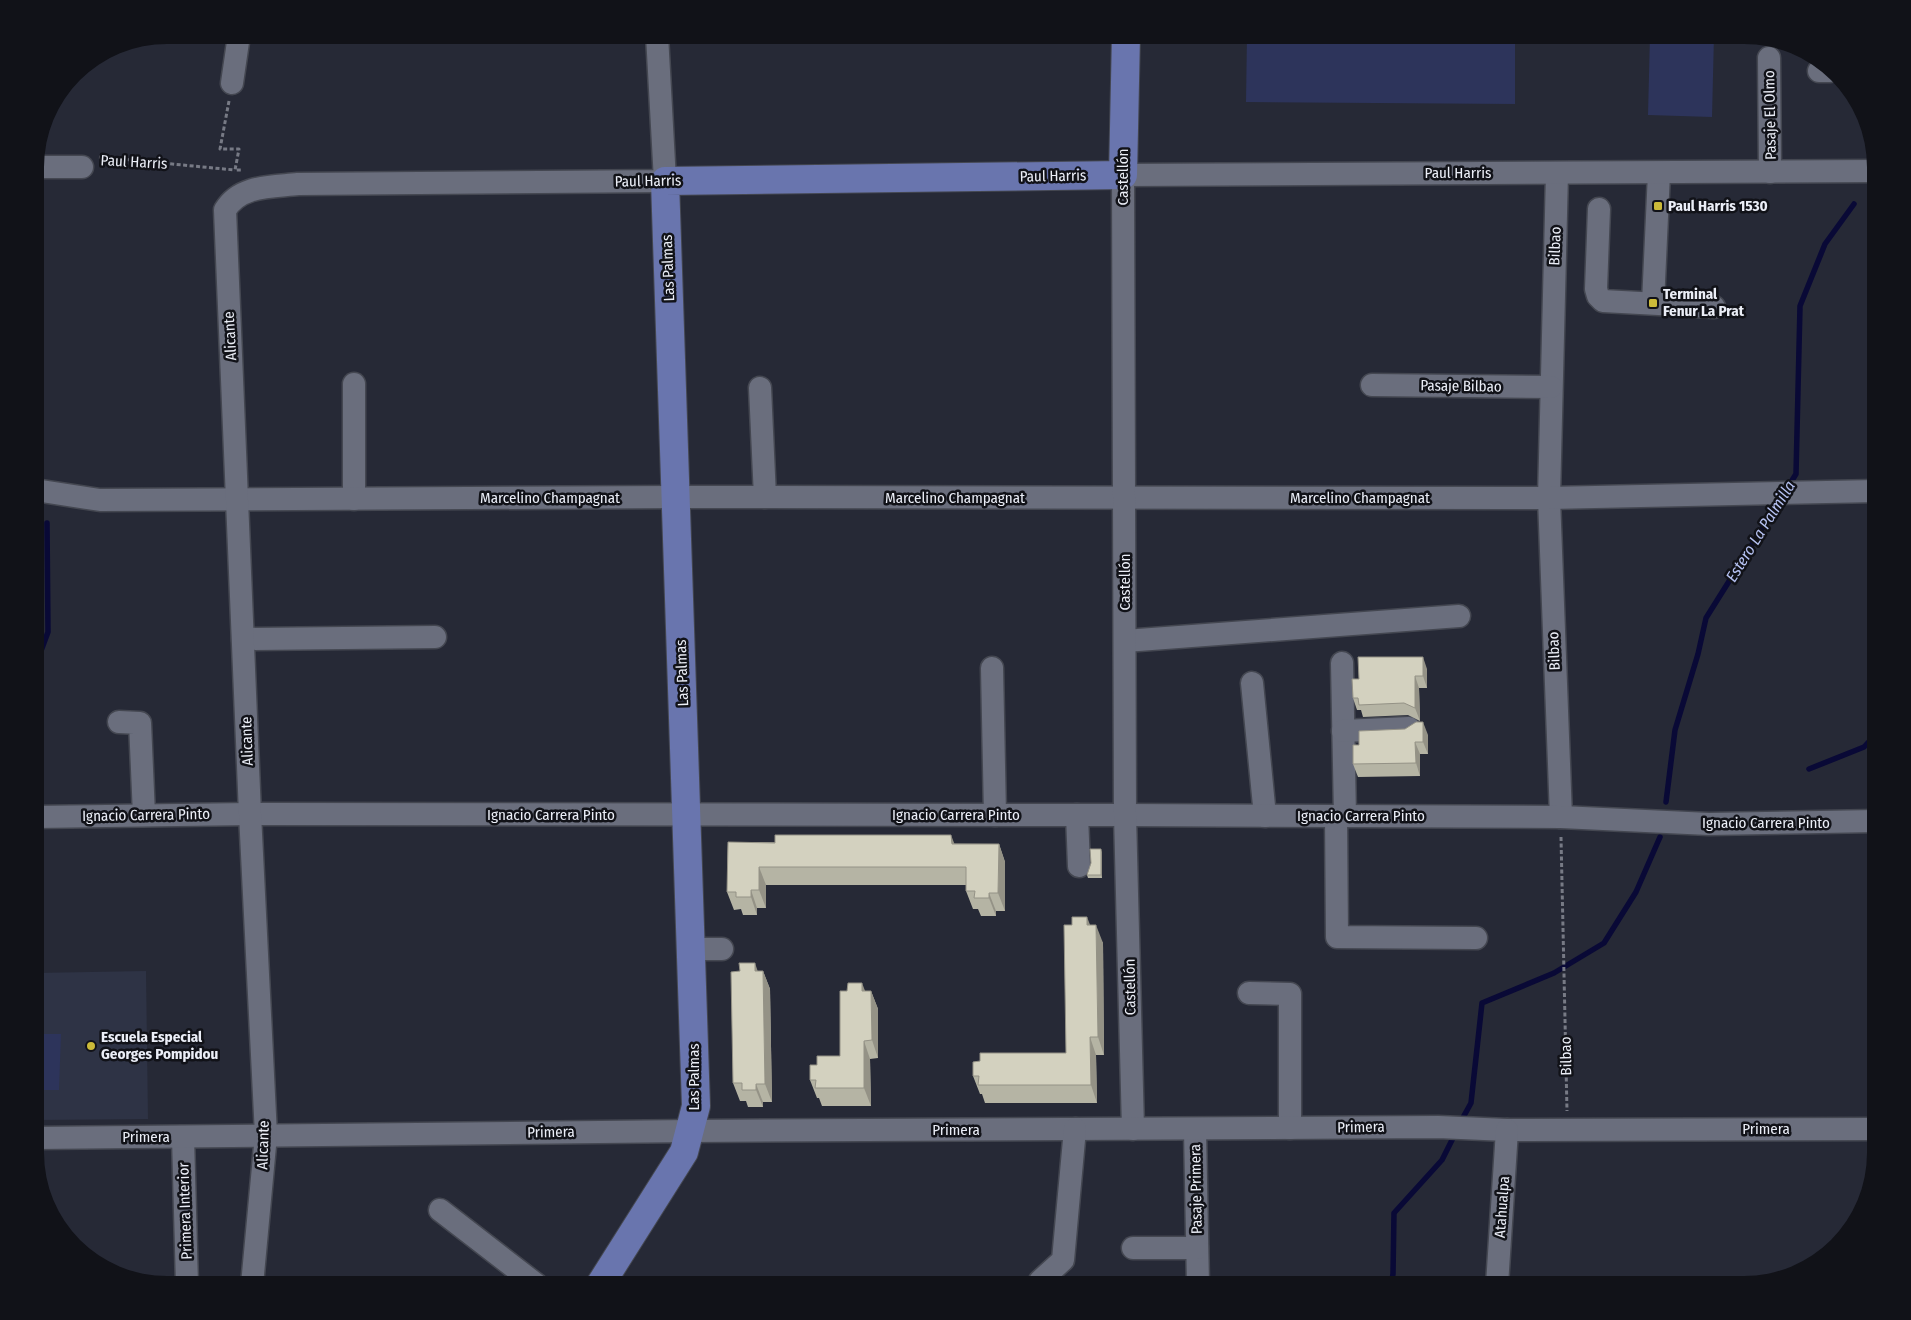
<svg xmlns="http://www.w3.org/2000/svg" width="1911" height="1320" font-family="'Fira Sans Condensed',sans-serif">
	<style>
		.built { fill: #2e3345 }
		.garden { fill: #2d345b }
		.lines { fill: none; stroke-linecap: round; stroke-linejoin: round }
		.stream { stroke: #090936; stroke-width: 5.5 }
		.minor-casing { stroke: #444751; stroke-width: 25 }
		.major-casing { stroke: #444751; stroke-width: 30 }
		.path { stroke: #777a85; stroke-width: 3; stroke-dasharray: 4 2.5; stroke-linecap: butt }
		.minor { stroke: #6a6e7d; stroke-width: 22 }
		.major { stroke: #6975ae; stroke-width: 28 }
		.wall { fill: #b5b4a4 }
		.shaded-wall { fill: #949286 }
		.building { fill: #d3d1bf; stroke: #949286 }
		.poi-dot { fill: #cbba39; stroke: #111218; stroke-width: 2 }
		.labels { text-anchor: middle; stroke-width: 5; stroke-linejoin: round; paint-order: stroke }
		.street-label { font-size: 15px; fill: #ebeef7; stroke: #111218 }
		.poi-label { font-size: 15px; font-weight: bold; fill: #ebeef7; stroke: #111218; text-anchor: start }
		.water-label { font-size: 16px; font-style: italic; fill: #b6c2f2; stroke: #111218 }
	</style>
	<rect width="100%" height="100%" fill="#262936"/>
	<polygon class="built" points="146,971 148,1119 35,1120 35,973"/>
	<g class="garden">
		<polygon points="1247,35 1515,35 1515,104 1246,102"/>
		<polygon points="1650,35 1714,35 1712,117 1648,115"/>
		<polygon points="35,1034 61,1034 59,1090 35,1090"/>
	</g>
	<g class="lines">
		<g class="stream">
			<polyline points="1788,487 1796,474 1800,306 1825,244 1854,204"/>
			<polyline points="35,667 48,632 47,523"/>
			<polyline points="1809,769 1864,747 1876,734"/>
			<polyline points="1666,802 1675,730 1698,654 1706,618 1780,500"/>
			<polyline points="1460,1123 1471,1103 1482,1003 1554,973 1604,943 1636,892 1660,837"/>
			<polyline points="1391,1285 1393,1274 1394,1213 1442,1160 1455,1134"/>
		</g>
		<defs>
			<g id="minor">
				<polyline points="1769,58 1770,172"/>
				<polyline points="1819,71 1830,71"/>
				<polyline points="232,83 239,35"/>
				<polyline points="35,167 82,167"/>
				<polyline points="1557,173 1549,498 1561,817"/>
				<polyline points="1599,209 1596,289 1598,296 1603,301 1714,307"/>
				<polyline points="1653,303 1659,173"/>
				<polyline points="354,384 354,499"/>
				<polyline points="1372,385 1551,387"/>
				<polyline points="760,388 765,497"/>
				<polyline points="35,490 100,500 676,497 1549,498 1876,491"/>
				<polyline points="243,639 435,637"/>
				<polyline points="1125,641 1459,616"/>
				<polyline points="1342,663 1345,816"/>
				<polyline points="992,668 995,815"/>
				<polyline points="1252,683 1265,816"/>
				<polyline points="119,722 140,723 144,815"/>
				<polyline points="1343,731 1409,728"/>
				<polyline points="1077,815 1079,866"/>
				<polyline points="1336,816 1337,937 1476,938"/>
				<polyline points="35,817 250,814 1125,815 1561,817 1709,824 1876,821"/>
				<polyline points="692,949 722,949"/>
				<polyline points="1249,993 1290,994 1290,1128"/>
				<polyline points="1133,1129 1125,815 1123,175 1876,171"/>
				<polyline points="1195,1130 1198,1285"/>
				<polyline points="183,1137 187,1285"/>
				<polyline points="35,1138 691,1131 1438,1127 1507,1130 1876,1129"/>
				<polyline points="440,1210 537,1285"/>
				<polyline points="1133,1248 1197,1248"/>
				<polyline points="1040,1281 1063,1260 1075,1129"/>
				<path d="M252,1285L266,1135L250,814L225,210C240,185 271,187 298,184L665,181L657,35"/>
				<polyline points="1497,1285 1507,1130"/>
			</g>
			<polyline id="major" points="600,1285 684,1152 696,1106 665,181 1123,175 1126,35"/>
		</defs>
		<use href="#minor" class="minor-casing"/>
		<use href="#major" class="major-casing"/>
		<g class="path">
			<polyline points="229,101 220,149 239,149 235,170 243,170"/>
			<polyline points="99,157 235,170"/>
			<polyline points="1561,837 1567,1111"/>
		</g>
		<use href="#minor" class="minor"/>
		<use href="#major" class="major"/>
	</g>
	<g class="wall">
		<polygon points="1427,669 1427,688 1419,688 1420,721 1408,715 1363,717 1361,710 1357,710 1353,698 1359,679"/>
		<polygon points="1428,735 1428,754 1420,754 1420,776 1358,777 1353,764 1359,745"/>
		<polygon points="728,842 999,844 1005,862 1005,911 996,911 996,916 981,916 978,909 973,909 966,891 966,885 766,885 766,908 757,908 757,915 743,915 741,909 734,910 727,892"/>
		<polygon points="1102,852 1102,878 1088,878 1087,875"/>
		<polygon points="1090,925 1103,943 1104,1055 1096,1055 1097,1103 985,1103 982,1094 980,1094 973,1076 980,1061 1066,1053"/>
		<polygon points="758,971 763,971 770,989 772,1102 763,1102 763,1107 748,1107 746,1101 740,1101 733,1083"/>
		<polygon points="865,991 871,991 878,1009 878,1058 870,1059 871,1106 822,1106 819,1098 817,1098 810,1080 817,1065 840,1056"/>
	</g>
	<g class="shaded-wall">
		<polygon points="1423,657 1427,669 1427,688 1423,676"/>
		<polygon points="1415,676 1419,688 1420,721 1415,708"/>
		<polygon points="1423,722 1428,735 1428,754 1423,742"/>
		<polygon points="1415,742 1420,754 1420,776 1416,763"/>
		<polygon points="951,835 958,853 952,844"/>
		<polygon points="999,844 1005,862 1005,911 998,893"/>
		<polygon points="1101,849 1102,852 1102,878 1101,875"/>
		<polygon points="759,867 766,885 766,908 759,890"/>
		<polygon points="751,890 757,908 757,915 751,897"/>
		<polygon points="989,893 996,911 996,916 989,898"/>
		<polygon points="1087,917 1094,935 1087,925"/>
		<polygon points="1096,925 1103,943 1104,1055 1098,1037"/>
		<polygon points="755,963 761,981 755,971"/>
		<polygon points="763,971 770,989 772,1102 765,1084"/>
		<polygon points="862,983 869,1001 862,991"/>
		<polygon points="871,991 878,1009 878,1058 872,1040"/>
		<polygon points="1090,1037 1096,1055 1097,1103 1091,1085"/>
		<polygon points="864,1041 870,1059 871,1106 864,1088"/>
		<polygon points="756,1084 763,1102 763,1107 756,1090"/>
	</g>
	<g class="building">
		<polygon points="1358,657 1423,657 1423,676 1415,676 1415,708 1404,703 1359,705 1358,698 1353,698 1352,679 1359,679"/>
		<polygon points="1416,722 1423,722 1423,742 1415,742 1416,763 1353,764 1353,745 1359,745 1359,731 1405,729"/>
		<polygon points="775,835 951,835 952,844 999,844 998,893 989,893 989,898 974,898 975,891 966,891 966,867 759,867 759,890 751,890 751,897 736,897 736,892 727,892 728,842 775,843"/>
		<polygon points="1090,849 1101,849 1101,875 1087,875 1091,863"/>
		<polygon points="1072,917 1087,917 1087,925 1096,925 1098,1037 1090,1037 1091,1085 978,1085 979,1076 973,1076 973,1062 980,1061 980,1053 1066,1053 1064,925 1072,925"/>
		<polygon points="739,963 755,963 755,971 763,971 765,1084 756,1084 756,1090 742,1090 742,1083 733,1083 731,972 740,971"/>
		<polygon points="848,983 862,983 862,991 871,991 872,1040 864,1041 864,1088 815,1088 816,1080 810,1080 810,1065 817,1065 817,1056 840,1056 840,991 847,991"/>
	</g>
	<g class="poi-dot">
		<rect x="1653" y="201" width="10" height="10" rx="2.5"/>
		<rect x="1648" y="298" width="10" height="10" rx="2.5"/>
		<circle cx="91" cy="1046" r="5"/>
	</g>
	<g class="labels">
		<g class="street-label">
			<text transform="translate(1770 115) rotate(-91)" y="5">Pasaje El Olmo</text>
			<text transform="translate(134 162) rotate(3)" y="5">Paul Harris</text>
			<text x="1458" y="178">Paul Harris</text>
			<text transform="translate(1053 176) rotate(-1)" y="5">Paul Harris</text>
			<text transform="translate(1123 177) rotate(-90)" y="5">Castellón</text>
			<text transform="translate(648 181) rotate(-1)" y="5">Paul Harris</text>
			<text transform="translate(1555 246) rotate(-88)" y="5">Bilbao</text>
			<text transform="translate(668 268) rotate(-92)" y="5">Las Palmas</text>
			<text transform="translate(230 336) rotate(-93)" y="5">Alicante</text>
			<text transform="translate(1461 386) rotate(1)" y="5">Pasaje Bilbao</text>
			<text x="550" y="503">Marcelino Champagnat</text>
			<text x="955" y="503">Marcelino Champagnat</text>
			<text x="1360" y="503">Marcelino Champagnat</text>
			<text transform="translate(1125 582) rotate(-90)" y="5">Castellón</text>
			<text transform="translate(1554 651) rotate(-92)" y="5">Bilbao</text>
			<text transform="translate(682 673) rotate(-92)" y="5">Las Palmas</text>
			<text transform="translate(247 741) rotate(-92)" y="5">Alicante</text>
			<text transform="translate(146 815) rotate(-1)" y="5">Ignacio Carrera Pinto</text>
			<text x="551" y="820">Ignacio Carrera Pinto</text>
			<text x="956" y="820">Ignacio Carrera Pinto</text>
			<text x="1361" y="821">Ignacio Carrera Pinto</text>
			<text x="1766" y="828">Ignacio Carrera Pinto</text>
			<text transform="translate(1130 987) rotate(-91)" y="5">Castellón</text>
			<text transform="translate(1566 1056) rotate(-91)" y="5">Bilbao</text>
			<text transform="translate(694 1077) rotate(-90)" y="5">Las Palmas</text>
			<text transform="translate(1361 1127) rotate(-1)" y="5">Primera</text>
			<text x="1766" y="1134">Primera</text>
			<text x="956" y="1135">Primera</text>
			<text transform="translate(551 1132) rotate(-1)" y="5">Primera</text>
			<text x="146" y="1142">Primera</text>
			<text transform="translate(263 1145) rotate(-88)" y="5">Alicante</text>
			<text transform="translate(1196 1189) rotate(-91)" y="5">Pasaje Primera</text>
			<text transform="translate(1502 1207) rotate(-86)" y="5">Atahualpa</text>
			<text transform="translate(185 1211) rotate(-92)" y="5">Primera Interior</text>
		</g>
		<g class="poi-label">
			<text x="1668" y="211">Paul Harris 1530</text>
			<text x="1663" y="299">Terminal<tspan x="1663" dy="17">Fenur La Prat</tspan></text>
			<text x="101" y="1042">Escuela Especial<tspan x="101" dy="17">Georges Pompidou</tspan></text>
		</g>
		<g class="water-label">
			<text transform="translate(1760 531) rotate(-58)" y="6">Estero La Palmilla</text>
		</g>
	</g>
	<path d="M0 0H1911V1320H0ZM167 44H1744A123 123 0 0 1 1867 167V1153A123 123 0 0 1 1744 1276H167A123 123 0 0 1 44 1153V167A123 123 0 0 1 167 44Z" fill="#111218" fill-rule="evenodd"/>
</svg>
